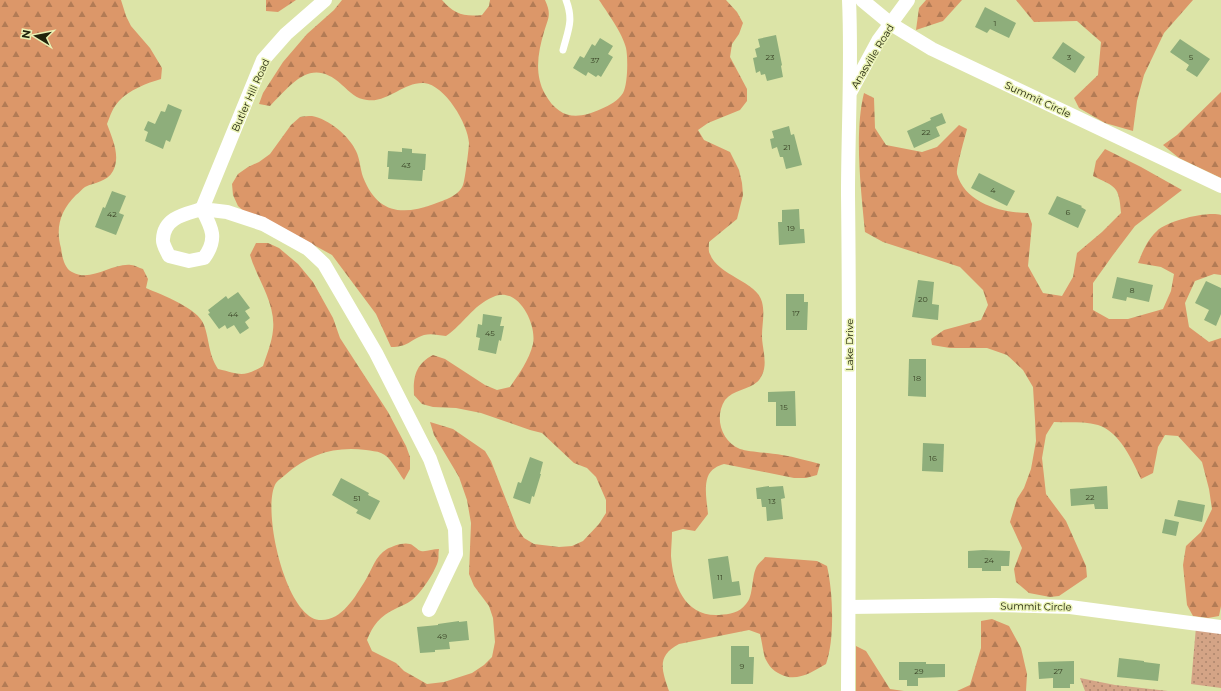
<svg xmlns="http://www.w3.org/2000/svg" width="1221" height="691" font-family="Montserrat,sans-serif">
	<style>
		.grass { fill: url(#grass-dots) }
		.forest { fill: url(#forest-firs) }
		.building { fill: #8eae7b }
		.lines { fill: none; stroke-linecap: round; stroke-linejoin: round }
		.service { stroke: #fff; stroke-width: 7 }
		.minor { stroke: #fff; stroke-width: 14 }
		.labels { text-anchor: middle; stroke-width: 3; stroke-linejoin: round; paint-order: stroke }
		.number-label { font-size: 8px; fill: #3c4628 }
		.street-label { font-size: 10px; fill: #21240c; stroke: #eaf2b4 }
	</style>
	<defs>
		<pattern id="grass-dots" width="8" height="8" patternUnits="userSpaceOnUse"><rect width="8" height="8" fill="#d4a486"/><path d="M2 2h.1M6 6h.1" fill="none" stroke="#ac856c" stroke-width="1.8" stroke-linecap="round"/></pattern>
		<pattern id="forest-firs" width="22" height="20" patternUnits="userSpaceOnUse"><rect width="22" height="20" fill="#dc9769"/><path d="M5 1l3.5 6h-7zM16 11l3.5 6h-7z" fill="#b27b55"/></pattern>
	</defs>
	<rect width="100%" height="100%" fill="#dce4a7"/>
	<g class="grass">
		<polygon points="1196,627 1221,630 1221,688 1191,684"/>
		<polygon points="1080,678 1115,685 1168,691 1085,691"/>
	</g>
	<g class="forest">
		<path d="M0,0H121L126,16L131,26L150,48L162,68L161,79C147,83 129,90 119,101C113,107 110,116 107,124C112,138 121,156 113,171C107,182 95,182 85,187C82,189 79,193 76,195C61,210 55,227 61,248C62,256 64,268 72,272C91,283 111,263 131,265C135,265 139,268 143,269L148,279L146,288C162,295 198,308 204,325C210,342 208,353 218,369C240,374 242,378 263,366C267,354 272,342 273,330C276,303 257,279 250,255L256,243H268L279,248L298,264L313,282L333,318L340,338L388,412L406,446L410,457V469L404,480C398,472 390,456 381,453C377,451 371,451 366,450C335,446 309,454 285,475C283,477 278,480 276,483C261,507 285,616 319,620C341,622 355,597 365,581C372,570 375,556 387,549C393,546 403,542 410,544C414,545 417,550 421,551C426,552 433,549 439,549C438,553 439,557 438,561C435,572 421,593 412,600C407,604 400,606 395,609C380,616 373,625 367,640L372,651L396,663L404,671L427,684L444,682L472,673L484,665L492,657L495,642L493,618L489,606L474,586L469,574L471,523L467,500L459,477L434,435L430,422L453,429L485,451L491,461L517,528L524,538L534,544L559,547L572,546L583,541L599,524L606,513V500L596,477L587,468L574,463L542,433L530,430L481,413L456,408L433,407L422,404L414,395C413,376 416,364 433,355L445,359L485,385L497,390L510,387C519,374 529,360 533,344C537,323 517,285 493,297C472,306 464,324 446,336C438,335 431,333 424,335C409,340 409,347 391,347L376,314L332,255L270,221L247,214L238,206L233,195L232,184L238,174L248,167L259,162L270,154L291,125L300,117C304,116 308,116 312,116C329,119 349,136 356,151C360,159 360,168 363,177C377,213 401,216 434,204C444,200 459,196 463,185C465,181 469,147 469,143C468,124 445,85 424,83C403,82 388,103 367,100C356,99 350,92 342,85C311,56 292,84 270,106L259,104L263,93L283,62L307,34L334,10L342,0H442C454,14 464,17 482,15L489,6L490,0H545C552,15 548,18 544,32C538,52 534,74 545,94C559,119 577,120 601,109C610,105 618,101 623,93C628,84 628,57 626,48C623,34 607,12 599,0H726L737,12L743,23L739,34L732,44L730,57L747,89V101L740,110L708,123L698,130L704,140L730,152L739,170L742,183L743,195L737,219L709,242C709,246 708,251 710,254C717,275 758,282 762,302C765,314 762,324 762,336C762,348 768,363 762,375C761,377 759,381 757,382C748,390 733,390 725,400C714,417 721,441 740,449C749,452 771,453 782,455C795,457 808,461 820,464L817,475L806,478H794L724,464C721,465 717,466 715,468C701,476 707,501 708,514L695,531L683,529L672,532C672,540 671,548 671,556C673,585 685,617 719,615C730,614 739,613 746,604C754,596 751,576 757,566C759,563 763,560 765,557L817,561L827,566C833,592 835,639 826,664C812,672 796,683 780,674C772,670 769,666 765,658C763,651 762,642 760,634L749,630L679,644C656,656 662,670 669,691H0Z"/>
		<polygon points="266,0 296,0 278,12 266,11"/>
		<polygon points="926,0 962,0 943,21 916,30 919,8"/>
		<polygon points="1016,0 1193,0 1164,33 1144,75 1137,101 1133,131 1105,123 1079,108 1074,98 1098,75 1101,42 1077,21 1034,22"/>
		<polygon points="1221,92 1221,178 1179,158 1163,145 1177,135"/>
		<path d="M864,93L874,98L875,128L886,145L922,152L937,147L959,125L967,129C965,137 956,168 957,174C965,203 1002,213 1028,213L1032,224L1028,266L1043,293L1062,296L1073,277L1077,253L1102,232L1121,213C1119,186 1116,187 1093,176L1096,161L1105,149L1141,167L1182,190L1135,226L1113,255L1093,283V310L1109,319H1128L1163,309L1171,291L1174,274L1161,267L1138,263C1143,251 1147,240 1157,231C1167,221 1207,211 1221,215V275L1214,274L1195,281L1185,303L1189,327L1209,342L1221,338V606L1219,616L1208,618L1193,616L1187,605L1183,565L1186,546L1201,532L1212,509L1209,489L1202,462L1178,436L1165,435L1158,447L1153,473L1141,479C1132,460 1120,432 1098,425C1084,421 1068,423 1054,422L1046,435L1042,458L1046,494L1066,521L1086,566L1087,577L1059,596L1050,597L1029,593L1016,582L1014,569L1022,548L1010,522L1017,499L1024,488L1031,469L1036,441L1035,420L1033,387L1023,370L1007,355L987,348H950L932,345L931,339L944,330L981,320L988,305L983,290L960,267L883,242L865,232C861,190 854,133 864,93Z"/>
		<polygon points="992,619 1009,626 1021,648 1027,674 1026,691 957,691 970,685 981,648 981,621"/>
		<polygon points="856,646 866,651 890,689 904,691 856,691"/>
	</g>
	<g class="building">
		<polygon points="985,7 1016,23 1009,38 990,29 987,33 975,27"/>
		<polygon points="776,35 782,65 781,66 783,77 767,81 765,74 761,75 760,71 756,73 753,58 757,57 755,49 760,47 758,39"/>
		<polygon points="600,38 613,46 608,54 613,57 601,77 598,75 596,77 588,72 586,76 573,68 580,56 584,58 592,44 595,46"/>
		<polygon points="1180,39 1210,59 1197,77 1186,70 1189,65 1170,52"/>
		<polygon points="1063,42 1085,57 1075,73 1052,58"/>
		<polygon points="168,104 182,110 170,142 166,140 163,149 145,141 148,132 144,130 148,121 155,124 161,111 165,112"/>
		<polygon points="942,113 946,123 936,127 940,136 914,148 907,131 931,120 930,118"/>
		<polygon points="789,126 791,135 794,134 802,165 786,169 783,157 780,157 777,147 772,149 770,139 774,138 772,131"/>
		<polygon points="402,148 412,149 412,153 426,154 425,170 423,170 422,181 388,179 389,167 387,167 388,151 402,152"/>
		<polygon points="979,173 1015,191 1007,206 971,188"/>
		<polygon points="112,191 126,196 119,213 124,215 116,235 95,227 103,207 105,208"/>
		<polygon points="1057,196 1082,206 1081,207 1086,210 1078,228 1048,214"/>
		<polygon points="799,209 800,229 804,229 805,243 779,245 778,222 782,222 782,210"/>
		<polygon points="1117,277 1153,285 1149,302 1127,297 1126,301 1112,298"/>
		<polygon points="918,280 934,282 932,304 939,305 938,320 912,317"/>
		<polygon points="1206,281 1221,288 1221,314 1216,326 1204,320 1209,310 1195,303"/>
		<polygon points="238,292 250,308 245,311 250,318 245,322 249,328 240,334 234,325 227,329 225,325 219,329 208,314 210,313 208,310 226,296 228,299"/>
		<polygon points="786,294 804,294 804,302 808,302 807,330 786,330"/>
		<polygon points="483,314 502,317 500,326 504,326 501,341 499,340 496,354 478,350 480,338 476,337 478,324 482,325"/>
		<polygon points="909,359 926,359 926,397 908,396"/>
		<polygon points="795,391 796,426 776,426 776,402 768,402 768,392"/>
		<polygon points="923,443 944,444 943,472 922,471"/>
		<polygon points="530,457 543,462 540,474 541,474 534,497 532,496 530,504 513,498 518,482 521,483"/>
		<polygon points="341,478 369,493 368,495 380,501 370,520 356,513 358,510 332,495"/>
		<polygon points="769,486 769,487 783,486 785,498 781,499 783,519 767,521 766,507 762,507 761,499 757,499 756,488"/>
		<polygon points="1107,486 1108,509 1095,509 1094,504 1071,506 1070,489"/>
		<polygon points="1178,500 1205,505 1202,522 1174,516"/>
		<polygon points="1165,519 1179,522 1176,536 1162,533"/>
		<polygon points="983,550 1010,551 1009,566 1001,566 1001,571 982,571 982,568 968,568 968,551"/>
		<polygon points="728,556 732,582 739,581 741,595 713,599 708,559"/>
		<polygon points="459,621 459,622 467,621 469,640 449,642 450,649 435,650 435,652 420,653 417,627 438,625 438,624"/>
		<polygon points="731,646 749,646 749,657 754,657 753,684 731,684"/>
		<polygon points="1119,658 1144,661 1144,662 1160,664 1158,681 1117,677"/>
		<polygon points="1074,661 1074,684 1070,684 1070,688 1053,688 1053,678 1039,679 1038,662"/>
		<polygon points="899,662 926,662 926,664 945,664 945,677 918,678 918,686 907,686 907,680 899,680"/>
	</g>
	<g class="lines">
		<path class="service" d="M563,50C568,30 574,21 566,0"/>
		<g class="minor">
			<polyline points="325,0 286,34 263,60 202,209 227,212 263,224 308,249 324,264 376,353 430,459 455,529 456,554 429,610"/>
			<polyline points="862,0 891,24 932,49 1221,186"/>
			<polyline points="851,91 878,41 908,0"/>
			<path d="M202,209C212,228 218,239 204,258L189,261L169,256C167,251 162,244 163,239C164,217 186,214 202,209Z"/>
			<polyline points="849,607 995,605 1070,607 1221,627"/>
			<path d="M848,691C849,525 850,360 848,194C848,130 852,65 849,0"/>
		</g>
	</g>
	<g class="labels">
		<g class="number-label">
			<text x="995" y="26">1</text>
			<text x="770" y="60">23</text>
			<text x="1069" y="60">3</text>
			<text x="1191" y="60">5</text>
			<text x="595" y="63">37</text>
			<text x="926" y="135">22</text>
			<text x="787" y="150">21</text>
			<text x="406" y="168">43</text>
			<text x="993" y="193">4</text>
			<text x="1068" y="215">6</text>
			<text x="112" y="217">42</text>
			<text x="791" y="231">19</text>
			<text x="1132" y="293">8</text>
			<text x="923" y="302">20</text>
			<text x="796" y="316">17</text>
			<text x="233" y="317">44</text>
			<text x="490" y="336">45</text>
			<text x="917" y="381">18</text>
			<text x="784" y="410">15</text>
			<text x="933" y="461">16</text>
			<text x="1090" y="500">22</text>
			<text x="357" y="501">51</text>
			<text x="772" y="504">13</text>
			<text x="989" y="563">24</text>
			<text x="720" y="580">11</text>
			<text x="442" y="639">49</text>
			<text x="742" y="669">9</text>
			<text x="919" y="674">29</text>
			<text x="1058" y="674">27</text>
		</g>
		<g class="street-label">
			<text transform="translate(872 56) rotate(-59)" y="4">Anasville Road</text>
			<text transform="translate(250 95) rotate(-66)" y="4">Butler Hill Road</text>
			<text transform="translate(1038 99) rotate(25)" y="4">Summit Circle</text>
			<text transform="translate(849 345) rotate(-90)" y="4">Lake Drive</text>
			<text transform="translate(1036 606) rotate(1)" y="4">Summit Circle</text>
		</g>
	</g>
	<g transform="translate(36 36) rotate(280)" stroke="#eaf2b4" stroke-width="3" paint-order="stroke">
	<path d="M0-3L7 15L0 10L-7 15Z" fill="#21240c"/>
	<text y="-6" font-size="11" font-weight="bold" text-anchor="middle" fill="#21240c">N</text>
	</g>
</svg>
